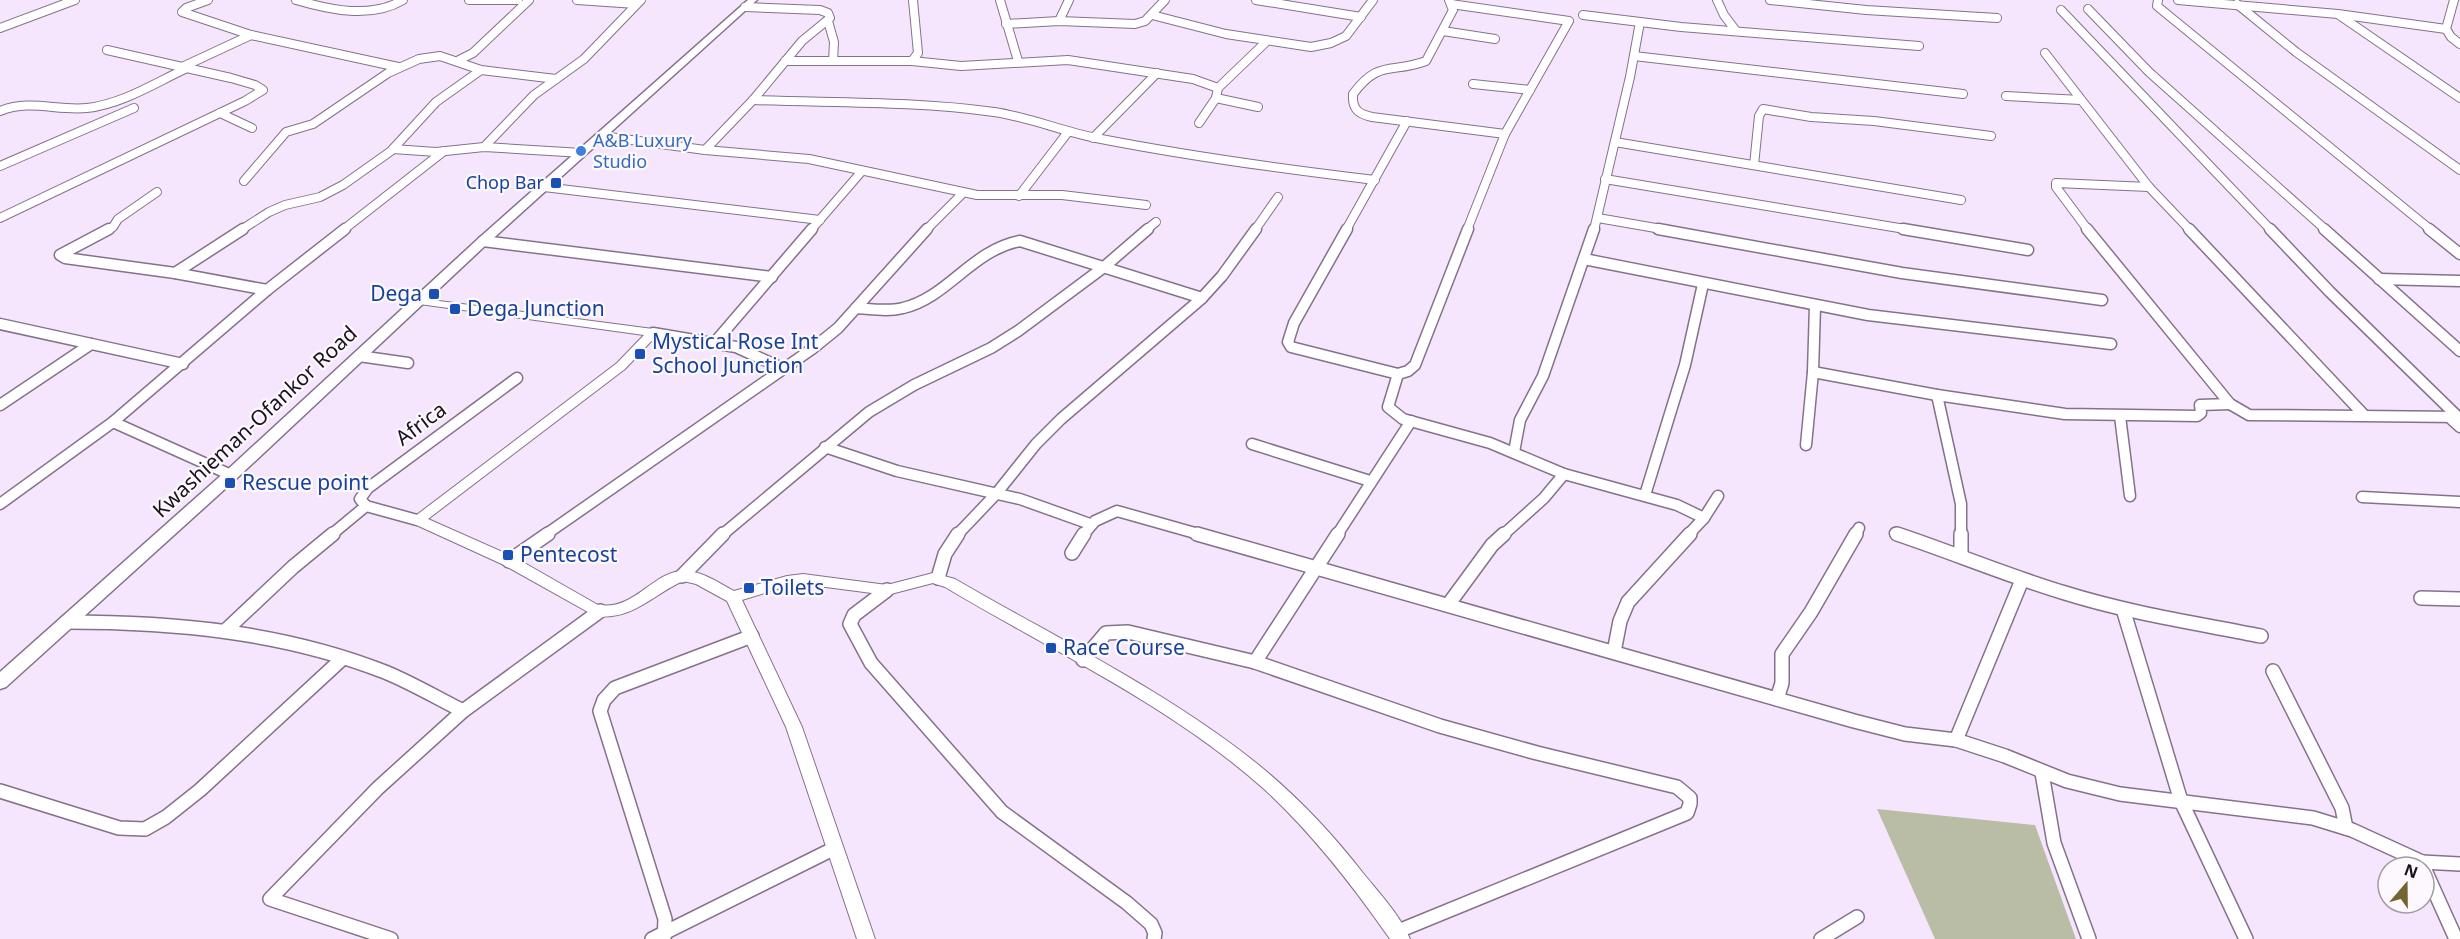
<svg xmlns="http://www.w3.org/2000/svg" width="2460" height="939" font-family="'Noto Sans',sans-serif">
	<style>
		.green { fill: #b9bda5 }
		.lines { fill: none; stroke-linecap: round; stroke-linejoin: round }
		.minor-far2-casing { stroke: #84728b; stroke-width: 10 }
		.minor-far1-casing { stroke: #84728b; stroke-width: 13 }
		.minor-casing { stroke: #84728b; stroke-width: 16 }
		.tertiary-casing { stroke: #84728b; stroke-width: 2 }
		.secondary-casing { stroke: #84728b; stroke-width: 3 }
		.minor-far2 { stroke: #fff; stroke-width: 8 }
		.minor-far1 { stroke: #fff; stroke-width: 10 }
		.minor { stroke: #fff; stroke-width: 13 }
		.tertiary { fill: #fff; fill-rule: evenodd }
		.secondary { fill: #fff; fill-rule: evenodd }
		.shop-dot { fill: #3f7fe0; stroke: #fcf8fe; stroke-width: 2 }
		.transit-dot { fill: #1a4fb4; stroke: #fcf8fe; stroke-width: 2 }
		.labels { text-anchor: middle; stroke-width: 4.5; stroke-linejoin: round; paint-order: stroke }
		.far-shop-label { font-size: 18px; fill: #366cbe; stroke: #fcf8fe; text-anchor: start }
		.far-transit-label { font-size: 18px; fill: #164399; stroke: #fcf8fe; text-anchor: end }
		.transit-label { font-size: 21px; fill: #164399; stroke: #fcf8fe; text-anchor: start }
		.street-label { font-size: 21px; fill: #19121b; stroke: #fcf8fe }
	</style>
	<rect width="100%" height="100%" fill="#f6e6fd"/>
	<polygon class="green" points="1877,809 2035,825 2076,939 1935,939"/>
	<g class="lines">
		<defs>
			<g id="minor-far2">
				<polyline points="208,0 186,8 182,12 251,35 398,67"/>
				<path d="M296,0C330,10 371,19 403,0"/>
				<polyline points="469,0 518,0"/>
				<polyline points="577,0 636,4"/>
				<polyline points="1000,0 1018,61"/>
				<polyline points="1256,0 1361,17"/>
				<path d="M1449,0L1453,10L1426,61C1391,74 1379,59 1353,94C1352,109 1358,114 1372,117L1505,134"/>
				<polyline points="1717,0 1724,15 1736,31"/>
				<polyline points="1770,0 1866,10 1997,18"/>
				<polyline points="2158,0 2157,6 2431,230"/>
				<polyline points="2178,0 2338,14 2446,29"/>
				<polyline points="1451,4 1569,21 1505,134 1467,230"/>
				<polyline points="2237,4 2296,52 2460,170"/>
				<polyline points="2088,9 2149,72 2326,230"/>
				<polyline points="2061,10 2271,230"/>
				<polyline points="1152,15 1226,34 1311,47 1331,43 1346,36 1373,0"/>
				<polyline points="1583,15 1681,27 1919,46"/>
				<polyline points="2339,15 2460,98"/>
				<polyline points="828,21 834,42 833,61"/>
				<polyline points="1059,21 1069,0"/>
				<polyline points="1006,24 1059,21 1135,24 1145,21 1165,0"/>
				<polyline points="0,28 75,0"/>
				<polyline points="2446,29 2454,0"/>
				<polyline points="2446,29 2451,37 2460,44"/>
				<polyline points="1443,31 1495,39"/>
				<polyline points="2045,53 2149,187 2190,230"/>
				<polyline points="1634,56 1963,94"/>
				<polyline points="459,60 473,53 529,0"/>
				<polyline points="785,61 912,61 961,66 1068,60 1193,79 1218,88 1216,98 1258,107"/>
				<polyline points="912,61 918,53 913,0"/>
				<polyline points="180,68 251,35"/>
				<polyline points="1473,84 1530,90"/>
				<polyline points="1218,88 1267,41"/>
				<polyline points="2006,96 2081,100"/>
				<path d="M753,100C833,103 914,101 994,112C1029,117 1061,131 1096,138C1188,156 1282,169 1375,180"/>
				<path d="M0,111C30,99 56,111 87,108C122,104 153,84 185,69"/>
				<polyline points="220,113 252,128"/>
				<polyline points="1199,123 1216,98"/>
				<polyline points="602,136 705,150 809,159 977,195 1062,195 1146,205"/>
				<polyline points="1093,138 1157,73"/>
				<polyline points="1615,142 1961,200"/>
				<polyline points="484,147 534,95 584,59 641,0"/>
				<polyline points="393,149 436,152 484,147 582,153"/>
				<polyline points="705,150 753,100 802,41 830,18 828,13 820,10 745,7"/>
				<polyline points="1754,165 1759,116 1763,109 1811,117 1874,121 1991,136"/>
				<polyline points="0,166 134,108"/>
				<polyline points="1605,179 1911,230"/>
				<polyline points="244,181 286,132 313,124 388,73 419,59 440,56 481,70 556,79"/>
				<polyline points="544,187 820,220"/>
				<polyline points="1019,196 1068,132"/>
				<polyline points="0,218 245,101 263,90 255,85 231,78 107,50"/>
				<polyline points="1598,218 1667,230"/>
				<polyline points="106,230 113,227 118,219 157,192"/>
				<polyline points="241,230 269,212 285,205 320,197 343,185 391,151 436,102 481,70"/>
				<polyline points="343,230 444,151"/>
				<polyline points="811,230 862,171"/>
				<polyline points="926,230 963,193"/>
				<polyline points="1146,230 1156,222"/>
				<polyline points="1255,230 1278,197"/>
				<polyline points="1346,230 1407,121"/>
				<polyline points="1594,230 1630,77 1640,22"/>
				<polyline points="2088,230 2056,187 2056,183 2149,187"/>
			</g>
			<g id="minor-far1">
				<polyline points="109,229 60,255 65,258 175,273 267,290"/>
				<polyline points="1347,229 1294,323 1288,342 1291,347 1398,374 1408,371 1415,365 1468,229"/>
				<polyline points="1658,229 1902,273 2102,300"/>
				<polyline points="1903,229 2028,250"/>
				<polyline points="2087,229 2230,404 2249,415 2460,417"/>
				<polyline points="2189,229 2363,414"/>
				<polyline points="2270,229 2330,292 2458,417"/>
				<polyline points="2324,229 2460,351"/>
				<polyline points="2429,229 2460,254"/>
				<polyline points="483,241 772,277"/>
				<polyline points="1584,259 1868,315 2111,344"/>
				<polyline points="175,273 243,229"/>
				<polyline points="2379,279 2460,281"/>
				<path d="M856,308C872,309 888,312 903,308C947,298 972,250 1020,241L1202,298"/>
				<polyline points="0,324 183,364"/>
				<polyline points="653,333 736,347 782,368"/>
				<polyline points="716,341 812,229"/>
				<polyline points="359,356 408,363"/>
				<polyline points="1813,372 1937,395 2065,414 2197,416 2201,413 2200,405 2230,404"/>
				<polyline points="1398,374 1388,407 1403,419 1490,443 1564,474 1677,505 1704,518"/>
				<polyline points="1937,395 1961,504 1961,535"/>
				<polyline points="0,405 91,344"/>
				<polyline points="2120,416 2130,496"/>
				<polyline points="2449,417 2460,427"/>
				<polyline points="113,422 231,475"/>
				<polyline points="1252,444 1370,481"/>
				<polyline points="1806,445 1813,372 1815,306"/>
				<polyline points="825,447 897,471 1020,499 1090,524"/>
				<polyline points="1514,452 1520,420 1543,376 1594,229"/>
				<polyline points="1645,495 1685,365 1703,284"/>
				<polyline points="2362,497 2460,502"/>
				<polyline points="0,504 113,422 267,290 345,229"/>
				<polyline points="366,506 360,499 368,488 517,378"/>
				<polyline points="366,506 417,520"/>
				<polyline points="1895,533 1902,535"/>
				<polyline points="331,535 366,506"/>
				<polyline points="545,535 812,349 838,328 927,229"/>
				<polyline points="722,535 869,412 914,385 991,348 1018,331 1104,267 1148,229"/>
				<polyline points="957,535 996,494 1036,444 1061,419 1201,299 1222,276 1256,229"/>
				<polyline points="1083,535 1095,521 1117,511 1202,535"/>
				<polyline points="1337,535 1411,421"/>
				<polyline points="1503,535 1544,498 1564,474"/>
				<polyline points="1688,535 1704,518 1718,496"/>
				<polyline points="1855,535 1859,528"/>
			</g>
			<g id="minor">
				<polyline points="1197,534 1854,721 1905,734 1956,740 2005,756 2067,781 2120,794 2313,818 2352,830 2422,862 2424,867"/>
				<path d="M1897,534C1954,553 2008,576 2065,593C2129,613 2195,623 2261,636"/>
				<polyline points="1961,534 1961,555"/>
				<polyline points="1072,553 1084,534"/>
				<polyline points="509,561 548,534"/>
				<polyline points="682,576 723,534"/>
				<polyline points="938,578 945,554 958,534"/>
				<polyline points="887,590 854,615 850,624 871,663 1002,812 1127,903 1151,924 1155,933 1154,939"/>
				<polyline points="2421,598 2460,599"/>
				<polyline points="1448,605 1492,545 1504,534"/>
				<polyline points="2123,609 2181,801 2246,939"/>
				<path d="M66,622C175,622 283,632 385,672C412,683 437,698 463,711"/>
				<polyline points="225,631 293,567 333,534"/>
				<polyline points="1614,652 1620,621 1628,602 1690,534"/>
				<polyline points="1083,660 1106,633 1128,632 1255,662 1440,726 1537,753 1677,787 1690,798 1690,804 1687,813 1396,932"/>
				<polyline points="1255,662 1338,534"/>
				<polyline points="2273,671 2342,808 2346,828"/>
				<polyline points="1777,699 1782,683 1782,654 1811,612 1856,534"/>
				<polyline points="1956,740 2022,580"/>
				<polyline points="2042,773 2054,843 2089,939"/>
				<polyline points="0,791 119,828 145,829 166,817 200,790 342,659"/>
				<polyline points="2422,862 2460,864"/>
				<polyline points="2424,868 2456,939"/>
				<polyline points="391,939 270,899 378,788 463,711 600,611"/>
				<polyline points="652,939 835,848"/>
				<polyline points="664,939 665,919 600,711 604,700 615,688 752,636"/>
				<polyline points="1821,939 1857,917"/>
			</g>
			<path id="tertiary" d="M416,298L653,329L659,333L625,369L428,519L514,557L598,605C635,611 653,571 683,571C701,570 719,583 734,591L787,576L803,574L887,585L933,573L955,579C1056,638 1163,689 1255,762C1295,794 1331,832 1363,873C1379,893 1400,915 1410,939H1390C1353,886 1312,833 1264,789C1170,705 1052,651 945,587L933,583L887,595L803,584L787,586L742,600L802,727L875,939H857L786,727L727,601L696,584L683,581C652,595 632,621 595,616L504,565L412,523L410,520L617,363L644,335L412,303L410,301Z"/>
			<polygon id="secondary" points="748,0 757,0 487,244 236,479 6,687 0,689 0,672 226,471 479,238"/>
		</defs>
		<use href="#minor-far2" class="minor-far2-casing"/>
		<use href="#minor-far1" class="minor-far1-casing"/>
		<use href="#minor" class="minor-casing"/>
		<use href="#tertiary" class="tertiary-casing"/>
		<use href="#secondary" class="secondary-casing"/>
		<use href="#minor-far2" class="minor-far2"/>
		<use href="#minor-far1" class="minor-far1"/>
		<use href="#minor" class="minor"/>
		<use href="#tertiary" class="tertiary"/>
		<use href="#secondary" class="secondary"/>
	</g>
	<circle class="shop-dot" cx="581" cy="151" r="6"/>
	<g class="transit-dot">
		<rect x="550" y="177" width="12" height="12" rx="3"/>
		<rect x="428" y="288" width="12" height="12" rx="3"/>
		<rect x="449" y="303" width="12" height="12" rx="3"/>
		<rect x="634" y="348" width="12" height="12" rx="3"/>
		<rect x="224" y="477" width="12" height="12" rx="3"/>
		<rect x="502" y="549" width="12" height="12" rx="3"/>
		<rect x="743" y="582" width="12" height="12" rx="3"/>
		<rect x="1045" y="642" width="12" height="12" rx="3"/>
	</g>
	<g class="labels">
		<g class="far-shop-label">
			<text x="593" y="147">A&amp;B Luxury<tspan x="593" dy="21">Studio</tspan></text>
		</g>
		<g class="far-transit-label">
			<text x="544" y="189">Chop Bar</text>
		</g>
		<g class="transit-label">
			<text x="422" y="301" text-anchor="end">Dega</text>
			<text x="467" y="316">Dega Junction</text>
			<text x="652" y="349">Mystical Rose Int<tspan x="652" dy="24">School Junction</tspan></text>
			<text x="242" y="490">Rescue point</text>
			<text x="520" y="562">Pentecost</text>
			<text x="761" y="595">Toilets</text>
			<text x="1063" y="655">Race Course</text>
		</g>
		<g class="street-label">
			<text transform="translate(255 422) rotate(-43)" y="7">Kwashieman-Ofankor Road</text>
			<text transform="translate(421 424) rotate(-37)" y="7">Africa</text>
		</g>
	</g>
	<g transform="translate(2406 885) rotate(20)"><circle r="28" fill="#fcf8fe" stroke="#a19ca3" stroke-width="1.5"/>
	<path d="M0-4.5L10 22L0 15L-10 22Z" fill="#736431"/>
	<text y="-9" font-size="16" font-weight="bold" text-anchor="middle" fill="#19121b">N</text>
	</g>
</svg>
